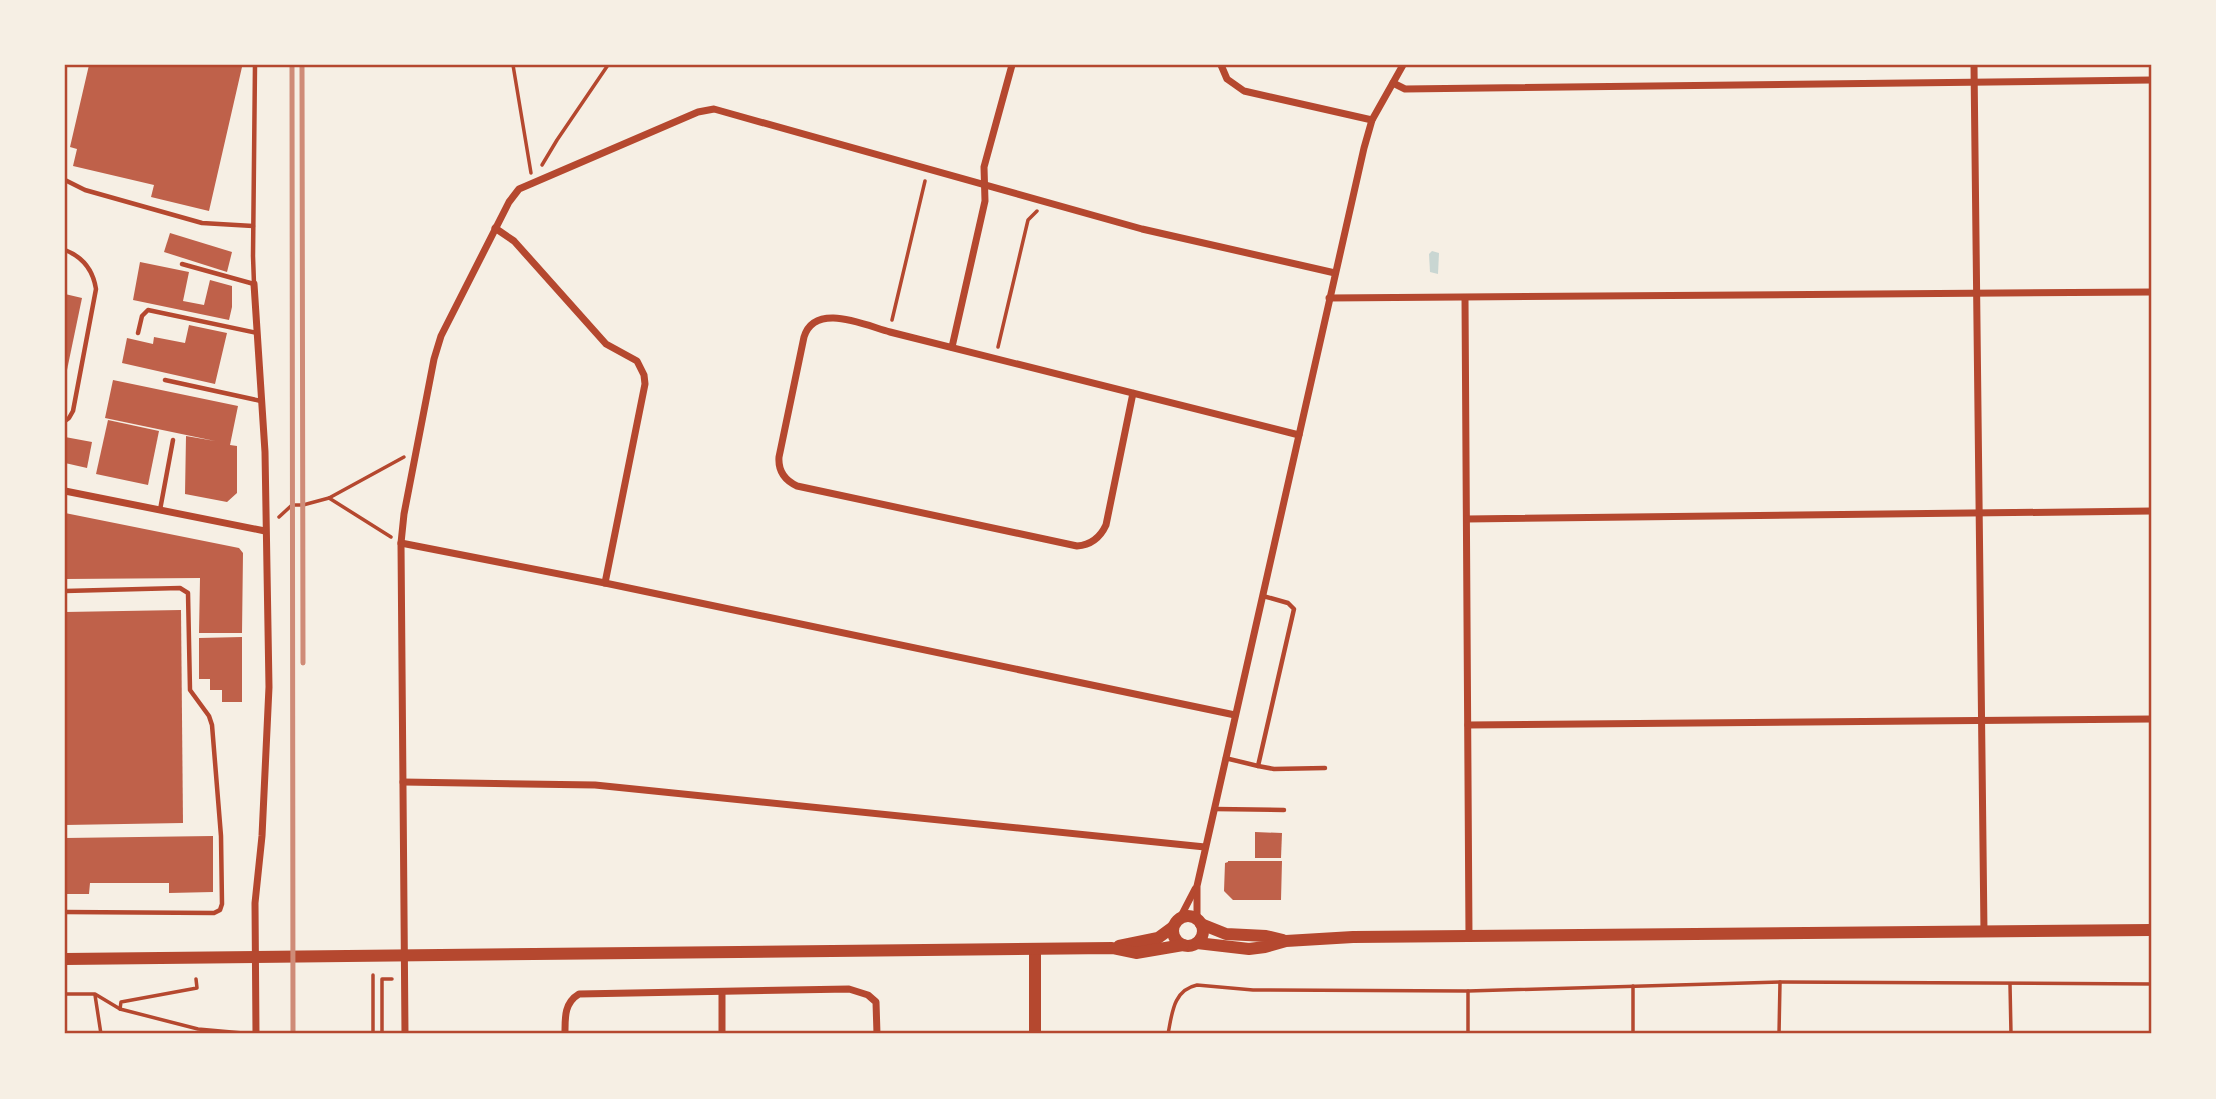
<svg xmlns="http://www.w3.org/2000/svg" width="2216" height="1099" font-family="'Public Sans',sans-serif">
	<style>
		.water { fill: #c9d6d2 }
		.building { fill: #bf614a }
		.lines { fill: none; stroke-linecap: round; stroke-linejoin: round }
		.path { stroke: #b5482f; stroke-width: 3.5 }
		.service { stroke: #b5482f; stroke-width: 4.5 }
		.minor { stroke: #b5482f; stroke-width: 7 }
		.tertiary { stroke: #b5482f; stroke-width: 12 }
		.rail { stroke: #cf8b77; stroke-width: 5 }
		.neatline { fill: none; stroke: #b5482f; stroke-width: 2.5 }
	</style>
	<rect width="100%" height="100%" fill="#f6efe4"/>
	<polygon class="water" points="1432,251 1439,253 1438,274 1430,272 1429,254"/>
	<g class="building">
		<polygon points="89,65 234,65 242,67 209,211 151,197 154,185 73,166 77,149 70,147"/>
		<polygon points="170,233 232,252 227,272 164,252"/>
		<polygon points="140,262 189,272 183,301 204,305 210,280 232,286 232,307 229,320 133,300"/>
		<polygon points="65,294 82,298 67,370 65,370"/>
		<polygon points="189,325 227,333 215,384 122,363 127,338 153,344 154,337 185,343"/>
		<polygon points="113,380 238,406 230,445 237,446 237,493 227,502 185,494 186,436 215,441 105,418"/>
		<polygon points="108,420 159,431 148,485 96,474"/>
		<polygon points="65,437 92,442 87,468 65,463"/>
		<polygon points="65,513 239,548 243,553 242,633 199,633 200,578 65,579"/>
		<polygon points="181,610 183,823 65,825 65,612"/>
		<polygon points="242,637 242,702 222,702 222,690 210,690 210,679 199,679 199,638"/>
		<polygon points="1255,832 1282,833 1281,858 1255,858"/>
		<polygon points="213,836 213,892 169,893 169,883 90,883 89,894 65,894 65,838"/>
		<polygon points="1228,861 1282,861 1281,900 1233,900 1224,891 1225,863 1228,862"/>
	</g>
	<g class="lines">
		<g class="path">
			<polyline points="513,65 531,173"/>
			<polyline points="542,165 557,140 608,65"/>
			<polyline points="892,320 925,181"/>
			<polyline points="998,347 1028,220 1037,211"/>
			<polyline points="329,498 404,457"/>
			<polyline points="279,517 292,505 303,505 329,498 391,537"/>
			<polyline points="373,975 373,1034"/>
			<polyline points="196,979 197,988 121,1002 120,1009 198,1029 243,1033"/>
			<polyline points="2010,984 2011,1034"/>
			<polyline points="1633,986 1633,1034"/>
			<polyline points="1468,991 1468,1034"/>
			<polyline points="65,994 95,994 120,1009"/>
			<polyline points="95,995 101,1034"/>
			<polyline points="382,1034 382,979 392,979"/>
			<path d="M1168,1034C1172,1014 1173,990 1197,985L1253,990L1468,991L1780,982L2151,984"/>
			<polyline points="1779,1034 1780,982"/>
		</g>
		<g class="service">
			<polyline points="65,180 85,190 202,223 253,226"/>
			<path d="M65,250C83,257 93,270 96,289L73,411L69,418L65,421"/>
			<polyline points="182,264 254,284 253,256 255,65"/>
			<polyline points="138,333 142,316 148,310 257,333"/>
			<polyline points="165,380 261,401"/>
			<polyline points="160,510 173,440"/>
			<polyline points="65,591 180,588 188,593 190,690 209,716 212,725 221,836 222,904 220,910 214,913 65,912"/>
			<polyline points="1225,758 1258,766 1294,609 1288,603 1263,596"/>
			<polyline points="1258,766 1274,769 1325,768"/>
			<polyline points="1215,809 1284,810"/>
		</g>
		<g class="minor">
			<polyline points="1221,65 1227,79 1244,91 1372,120"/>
			<polyline points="1974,65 1984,932"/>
			<polyline points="1393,83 1405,89 2151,80"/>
			<polyline points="495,228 514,241 606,344 637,361 644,375 645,384 605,583"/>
			<polyline points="254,284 265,452 269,687 262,836 255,903 256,1034"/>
			<polyline points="1329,298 2151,292"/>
			<polyline points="1465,298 1469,937"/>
			<polyline points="952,347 985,201 984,167 1012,65"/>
			<path d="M1133,393L1106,525C1100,538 1091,545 1077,546L797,486C784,480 778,471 779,457L804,337C815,302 864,325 890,332L1299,435"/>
			<polyline points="65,491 265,531"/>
			<polyline points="1467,519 2151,511"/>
			<polyline points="401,543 605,583 1235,715"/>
			<polyline points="1468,725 2151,719"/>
			<polyline points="403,782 595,785 1205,847"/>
			<polyline points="1180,918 1195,889"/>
			<polyline points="1197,919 1197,886 1364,148 1372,120 1403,65"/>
			<polyline points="722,992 722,1034"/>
			<polyline points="405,1034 401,543 404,514 434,359 441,336 509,202 519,189 698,112 714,109 1142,229 1335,273"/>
			<path d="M565,1034C565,1018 564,1003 579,994L849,989L868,995L876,1002L877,1034"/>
		</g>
		<g class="tertiary">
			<circle cx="1188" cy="931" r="15"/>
			<polyline points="1201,924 1226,934 1266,936 1283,940"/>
			<polyline points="1197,943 1249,949 1265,947 1286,941 1353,937 2151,930"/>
			<polyline points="1119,946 1158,938 1173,927"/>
			<polyline points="1035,950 1035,1034"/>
			<polyline points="65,959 1112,948 1136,953 1183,945"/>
		</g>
		<g class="rail">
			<polyline points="292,65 293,1034"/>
			<polyline points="302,65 303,663"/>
		</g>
	</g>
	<rect width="2216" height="1099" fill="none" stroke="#f6efe4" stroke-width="133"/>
	<rect x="66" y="66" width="2084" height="966" class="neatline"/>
</svg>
